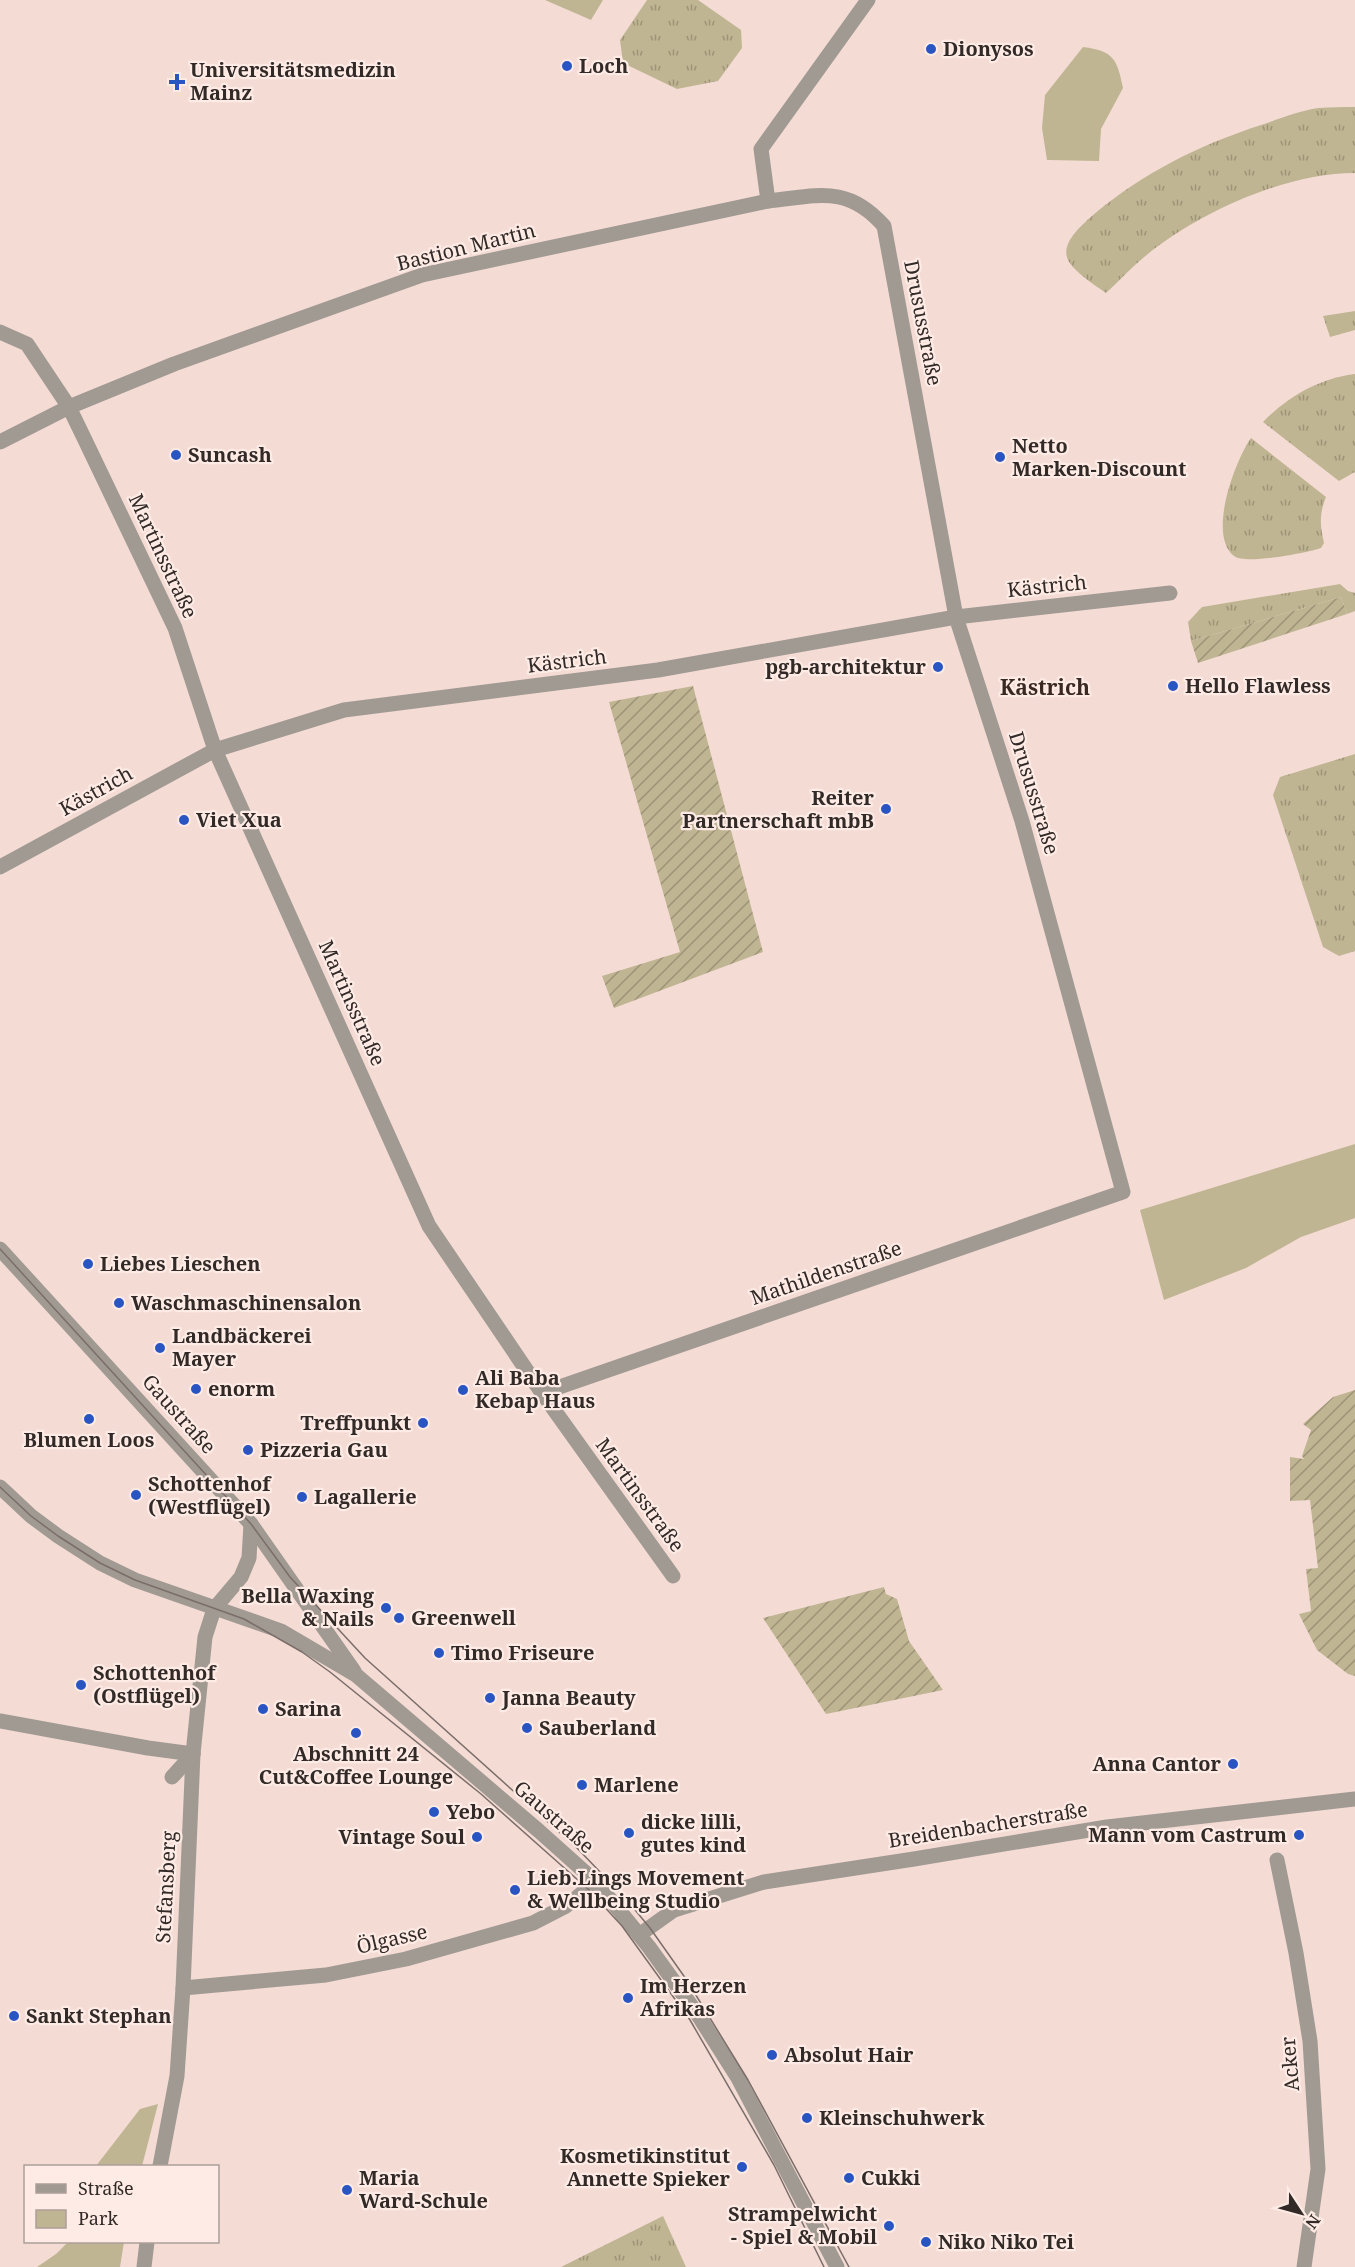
<svg xmlns="http://www.w3.org/2000/svg" width="1355" height="2267" font-family="'Noto Serif',serif">
	<style>
		.grass { fill: url(#grass-tufts) }
		.park { fill: #c0b592 }
		.garden { fill: url(#garden-furrows) }
		.lines { fill: none; stroke-linecap: round; stroke-linejoin: round }
		.street { stroke: #a19a93; stroke-width: 15 }
		.tram { stroke: #7b6d69; stroke-width: 1.5 }
		.poi-dot { fill: #2955c3; stroke: #feebe5; stroke-width: 2 }
		.labels { text-anchor: middle; stroke-width: 4.5; stroke-linejoin: round; paint-order: stroke }
		.poi-label { font-size: 20px; font-weight: bold; fill: #322a27; stroke: #feebe5; text-anchor: start }
		.street-label { font-size: 20px; fill: #322a27; stroke: #feebe5 }
		.neighbourhood-label { font-size: 21px; font-weight: bold; fill: #3a2923; stroke: #feebe5 }
	</style>
	<defs>
		<pattern id="grass-tufts" width="24" height="20" patternUnits="userSpaceOnUse" patternTransform="scale(1.5)"><rect width="24" height="20" fill="#c0b592"/><path d="M3 7l-1-3M5 7V3M7 7l1-3M15 17l-1-3M17 17v-4M19 17l1-3" fill="none" stroke="#9d9377"/></pattern>
		<pattern id="garden-furrows" width="10" height="10" patternUnits="userSpaceOnUse" patternTransform="scale(1.5)"><rect width="10" height="10" fill="#c0b592"/><path d="M-1 1l2-2M0 10L10 0M9 11l2-2" fill="none" stroke="#9d9377"/></pattern>
	</defs>
	<rect width="100%" height="100%" fill="#f4dcd5"/>
	<g class="grass">
		<polygon points="647,0 698,0 741,30 742,48 718,81 677,89 623,63 620,40"/>
		<path d="M1355,107V173C1285,173 1197,213 1143,258C1130,269 1118,282 1106,293C1096,286 1073,271 1068,260C1060,243 1082,225 1093,215C1143,173 1199,145 1261,125C1279,119 1299,111 1318,108C1330,107 1343,107 1355,107Z"/>
		<polygon points="1355,311 1355,330 1330,337 1323,316"/>
		<path d="M1355,374V472L1339,481L1263,422C1287,397 1320,378 1355,374Z"/>
		<path d="M1251,438L1326,497C1319,514 1320,526 1324,543L1321,548C1307,553 1244,565 1234,556C1207,535 1235,461 1251,438Z"/>
		<polygon points="1340,584 1348,591 1355,593 1355,611 1347,614 1341,597 1191,641 1188,622 1202,607"/>
		<polygon points="1355,754 1355,951 1339,956 1323,947 1273,795 1280,777"/>
		<polygon points="663,2216 686,2267 561,2267"/>
	</g>
	<g class="park">
		<polygon points="545,0 603,0 591,20"/>
		<path d="M1083,47C1114,51 1117,59 1123,88L1101,129L1099,161L1047,160L1042,128L1045,95Z"/>
		<polygon points="1355,1144 1355,1218 1301,1237 1246,1268 1164,1300 1140,1210"/>
		<polygon points="158,2104 142,2166 96,2166 140,2109"/>
		<polygon points="68,2242 124,2242 120,2267 37,2267 56,2254"/>
	</g>
	<g class="garden">
		<polygon points="1341,597 1347,614 1198,663 1191,641"/>
		<polygon points="693,686 763,952 614,1008 602,976 680,952 609,702"/>
		<polygon points="1355,1390 1355,1676 1348,1674 1317,1650 1299,1614 1311,1611 1306,1569 1318,1568 1310,1500 1290,1501 1290,1457 1304,1459 1302,1456 1311,1430 1303,1424 1333,1397"/>
		<polygon points="884,1587 886,1594 897,1599 909,1641 943,1690 826,1714 763,1618"/>
	</g>
	<g class="lines">
		<g class="street">
			<polyline points="768,201 761,149 868,0"/>
			<polyline points="0,332 27,344 69,407 85,440 175,628 215,750 429,1226 542,1393 673,1576"/>
			<path d="M0,442L69,407L174,364L422,275L768,201C817,196 847,184 884,226L956,617L1022,821L1123,1192L542,1393"/>
			<polyline points="0,867 215,750 344,710 658,670 956,617 1170,593"/>
			<polyline points="0,1249 251,1524 354,1671"/>
			<polyline points="0,1487 31,1516 58,1536 100,1563 135,1580 281,1631 356,1675 539,1831 596,1882 649,1947 698,2015 738,2078 837,2267"/>
			<polyline points="0,1721 148,1748 193,1754"/>
			<polyline points="172,1777 193,1754"/>
			<polyline points="1277,1860 1296,1953 1310,2041 1318,2169 1304,2267"/>
			<polyline points="639,1935 674,1910 764,1882 914,1859 1107,1827 1355,1799"/>
			<polyline points="183,1988 326,1975 406,1959 533,1923 566,1906 596,1882"/>
			<polyline points="160,2166 177,2076 183,1988 193,1754 205,1637 214,1609 241,1577 249,1558 251,1524"/>
			<polyline points="144,2267 147,2242"/>
		</g>
		<g class="tram">
			<polyline points="0,1249 251,1524 290,1577 365,1658 577,1848 626,1899 650,1928 686,1979 748,2080 849,2267"/>
			<polyline points="0,1487 31,1516 58,1536 100,1563 135,1580 244,1619 302,1652 330,1672 481,1794 588,1889 622,1926 690,2020 774,2165 824,2267"/>
		</g>
	</g>
	<g class="poi-dot">
		<circle cx="931" cy="49" r="6"/>
		<circle cx="567" cy="66" r="6"/>
		<path d="M174 73h6v6h6v6h-6v6h-6v-6h-6v-6h6z"/>
		<circle cx="176" cy="455" r="6"/>
		<circle cx="1000" cy="457" r="6"/>
		<circle cx="938" cy="667" r="6"/>
		<circle cx="1173" cy="686" r="6"/>
		<circle cx="886" cy="809" r="6"/>
		<circle cx="184" cy="820" r="6"/>
		<circle cx="88" cy="1264" r="6"/>
		<circle cx="119" cy="1303" r="6"/>
		<circle cx="160" cy="1348" r="6"/>
		<circle cx="196" cy="1389" r="6"/>
		<circle cx="463" cy="1390" r="6"/>
		<circle cx="89" cy="1419" r="6"/>
		<circle cx="423" cy="1423" r="6"/>
		<circle cx="248" cy="1450" r="6"/>
		<circle cx="136" cy="1495" r="6"/>
		<circle cx="302" cy="1497" r="6"/>
		<circle cx="386" cy="1608" r="6"/>
		<circle cx="399" cy="1618" r="6"/>
		<circle cx="439" cy="1653" r="6"/>
		<circle cx="81" cy="1685" r="6"/>
		<circle cx="490" cy="1698" r="6"/>
		<circle cx="263" cy="1709" r="6"/>
		<circle cx="527" cy="1728" r="6"/>
		<circle cx="356" cy="1733" r="6"/>
		<circle cx="1233" cy="1764" r="6"/>
		<circle cx="582" cy="1785" r="6"/>
		<circle cx="434" cy="1812" r="6"/>
		<circle cx="629" cy="1833" r="6"/>
		<circle cx="1299" cy="1835" r="6"/>
		<circle cx="477" cy="1837" r="6"/>
		<circle cx="515" cy="1890" r="6"/>
		<circle cx="628" cy="1998" r="6"/>
		<circle cx="14" cy="2016" r="6"/>
		<circle cx="772" cy="2055" r="6"/>
		<circle cx="807" cy="2118" r="6"/>
		<circle cx="742" cy="2167" r="6"/>
		<circle cx="849" cy="2178" r="6"/>
		<circle cx="347" cy="2190" r="6"/>
		<circle cx="889" cy="2226" r="6"/>
		<circle cx="926" cy="2242" r="6"/>
	</g>
	<g class="labels">
		<g class="poi-label">
			<text x="943" y="56">Dionysos</text>
			<text x="579" y="73">Loch</text>
			<text x="190" y="77">Universitätsmedizin<tspan x="190" dy="23">Mainz</tspan></text>
			<text x="1012" y="453">Netto<tspan x="1012" dy="23">Marken-Discount</tspan></text>
			<text x="188" y="462">Suncash</text>
			<text x="926" y="674" text-anchor="end">pgb-architektur</text>
			<text x="1185" y="693">Hello Flawless</text>
			<text x="874" y="805" text-anchor="end">Reiter<tspan x="874" dy="23">Partnerschaft mbB</tspan></text>
			<text x="196" y="827">Viet Xua</text>
			<text x="100" y="1271">Liebes Lieschen</text>
			<text x="131" y="1310">Waschmaschinensalon</text>
			<text x="172" y="1343">Landbäckerei<tspan x="172" dy="23">Mayer</tspan></text>
			<text x="475" y="1385">Ali Baba<tspan x="475" dy="23">Kebap Haus</tspan></text>
			<text x="208" y="1396">enorm</text>
			<text x="411" y="1430" text-anchor="end">Treffpunkt</text>
			<text x="89" y="1447" text-anchor="middle">Blumen Loos</text>
			<text x="260" y="1457">Pizzeria Gau</text>
			<text x="148" y="1491">Schottenhof<tspan x="148" dy="23">(Westflügel)</tspan></text>
			<text x="314" y="1504">Lagallerie</text>
			<text x="374" y="1603" text-anchor="end">Bella Waxing<tspan x="374" dy="23">&amp; Nails</tspan></text>
			<text x="411" y="1625">Greenwell</text>
			<text x="451" y="1660">Timo Friseure</text>
			<text x="93" y="1680">Schottenhof<tspan x="93" dy="23">(Ostflügel)</tspan></text>
			<text x="502" y="1705">Janna Beauty</text>
			<text x="275" y="1716">Sarina</text>
			<text x="539" y="1735">Sauberland</text>
			<text x="356" y="1761" text-anchor="middle">Abschnitt 24<tspan x="356" dy="23">Cut&amp;Coffee Lounge</tspan></text>
			<text x="1221" y="1771" text-anchor="end">Anna Cantor</text>
			<text x="594" y="1792">Marlene</text>
			<text x="446" y="1819">Yebo</text>
			<text x="641" y="1829">dicke lilli,<tspan x="641" dy="23">gutes kind</tspan></text>
			<text x="1287" y="1842" text-anchor="end">Mann vom Castrum</text>
			<text x="465" y="1844" text-anchor="end">Vintage Soul</text>
			<text x="527" y="1885">Lieb.Lings Movement<tspan x="527" dy="23">&amp; Wellbeing Studio</tspan></text>
			<text x="640" y="1993">Im Herzen<tspan x="640" dy="23">Afrikas</tspan></text>
			<text x="26" y="2023">Sankt Stephan</text>
			<text x="784" y="2062">Absolut Hair</text>
			<text x="819" y="2125">Kleinschuhwerk</text>
			<text x="730" y="2163" text-anchor="end">Kosmetikinstitut<tspan x="730" dy="23">Annette Spieker</tspan></text>
			<text x="359" y="2185">Maria<tspan x="359" dy="23">Ward-Schule</tspan></text>
			<text x="861" y="2185">Cukki</text>
			<text x="877" y="2221" text-anchor="end">Strampelwicht<tspan x="877" dy="23">- Spiel &amp; Mobil</tspan></text>
			<text x="938" y="2249">Niko Niko Tei</text>
		</g>
		<g class="street-label">
			<text transform="translate(466 247) rotate(-14)" y="7">Bastion Martin</text>
			<text transform="translate(923 323) rotate(79)" y="7">Drususstraße</text>
			<text transform="translate(163 556) rotate(65)" y="7">Martinsstraße</text>
			<text transform="translate(1047 586) rotate(-6)" y="7">Kästrich</text>
			<text transform="translate(567 661) rotate(-7)" y="7">Kästrich</text>
			<text transform="translate(96 791) rotate(-29)" y="7">Kästrich</text>
			<text transform="translate(1034 793) rotate(73)" y="7">Drususstraße</text>
			<text transform="translate(352 1003) rotate(66)" y="7">Martinsstraße</text>
			<text transform="translate(826 1273) rotate(-19)" y="7">Mathildenstraße</text>
			<text transform="translate(179 1414) rotate(48)" y="7">Gaustraße</text>
			<text transform="translate(640 1495) rotate(54)" y="7">Martinsstraße</text>
			<text transform="translate(554 1817) rotate(41)" y="7">Gaustraße</text>
			<text transform="translate(988 1825) rotate(-9)" y="7">Breidenbacherstraße</text>
			<text transform="translate(166 1887) rotate(-87)" y="7">Stefansberg</text>
			<text transform="translate(392 1939) rotate(-13)" y="7">Ölgasse</text>
			<text transform="translate(1290 2064) rotate(-95)" y="7">Acker</text>
		</g>
		<g class="neighbourhood-label">
			<text x="1045" y="695">Kästrich</text>
		</g>
	</g>
	<rect x="24" y="2165" width="195" height="78" fill="#feebe5" stroke="#ac9e99" stroke-width="1.5"/>
	<rect x="36" y="2184" width="30" height="9" fill="#a19a93" stroke="#ac9e99" stroke-width="1.5"/>
	<text x="78" y="2195" font-size="18" fill="#322a27">Straße</text>
	<rect x="36" y="2210" width="30" height="18" fill="#c0b592" stroke="#ac9e99" stroke-width="1.5"/>
	<text x="78" y="2225" font-size="18" fill="#322a27">Park</text>
	<g transform="translate(1301 2213) rotate(126)" stroke="#feebe5" stroke-width="4.5" paint-order="stroke">
	<path d="M0-4.5L10 22L0 15L-10 22Z" fill="#322a27"/>
	<text y="-9" font-size="16" font-weight="bold" text-anchor="middle" fill="#322a27">N</text>
	</g>
</svg>
